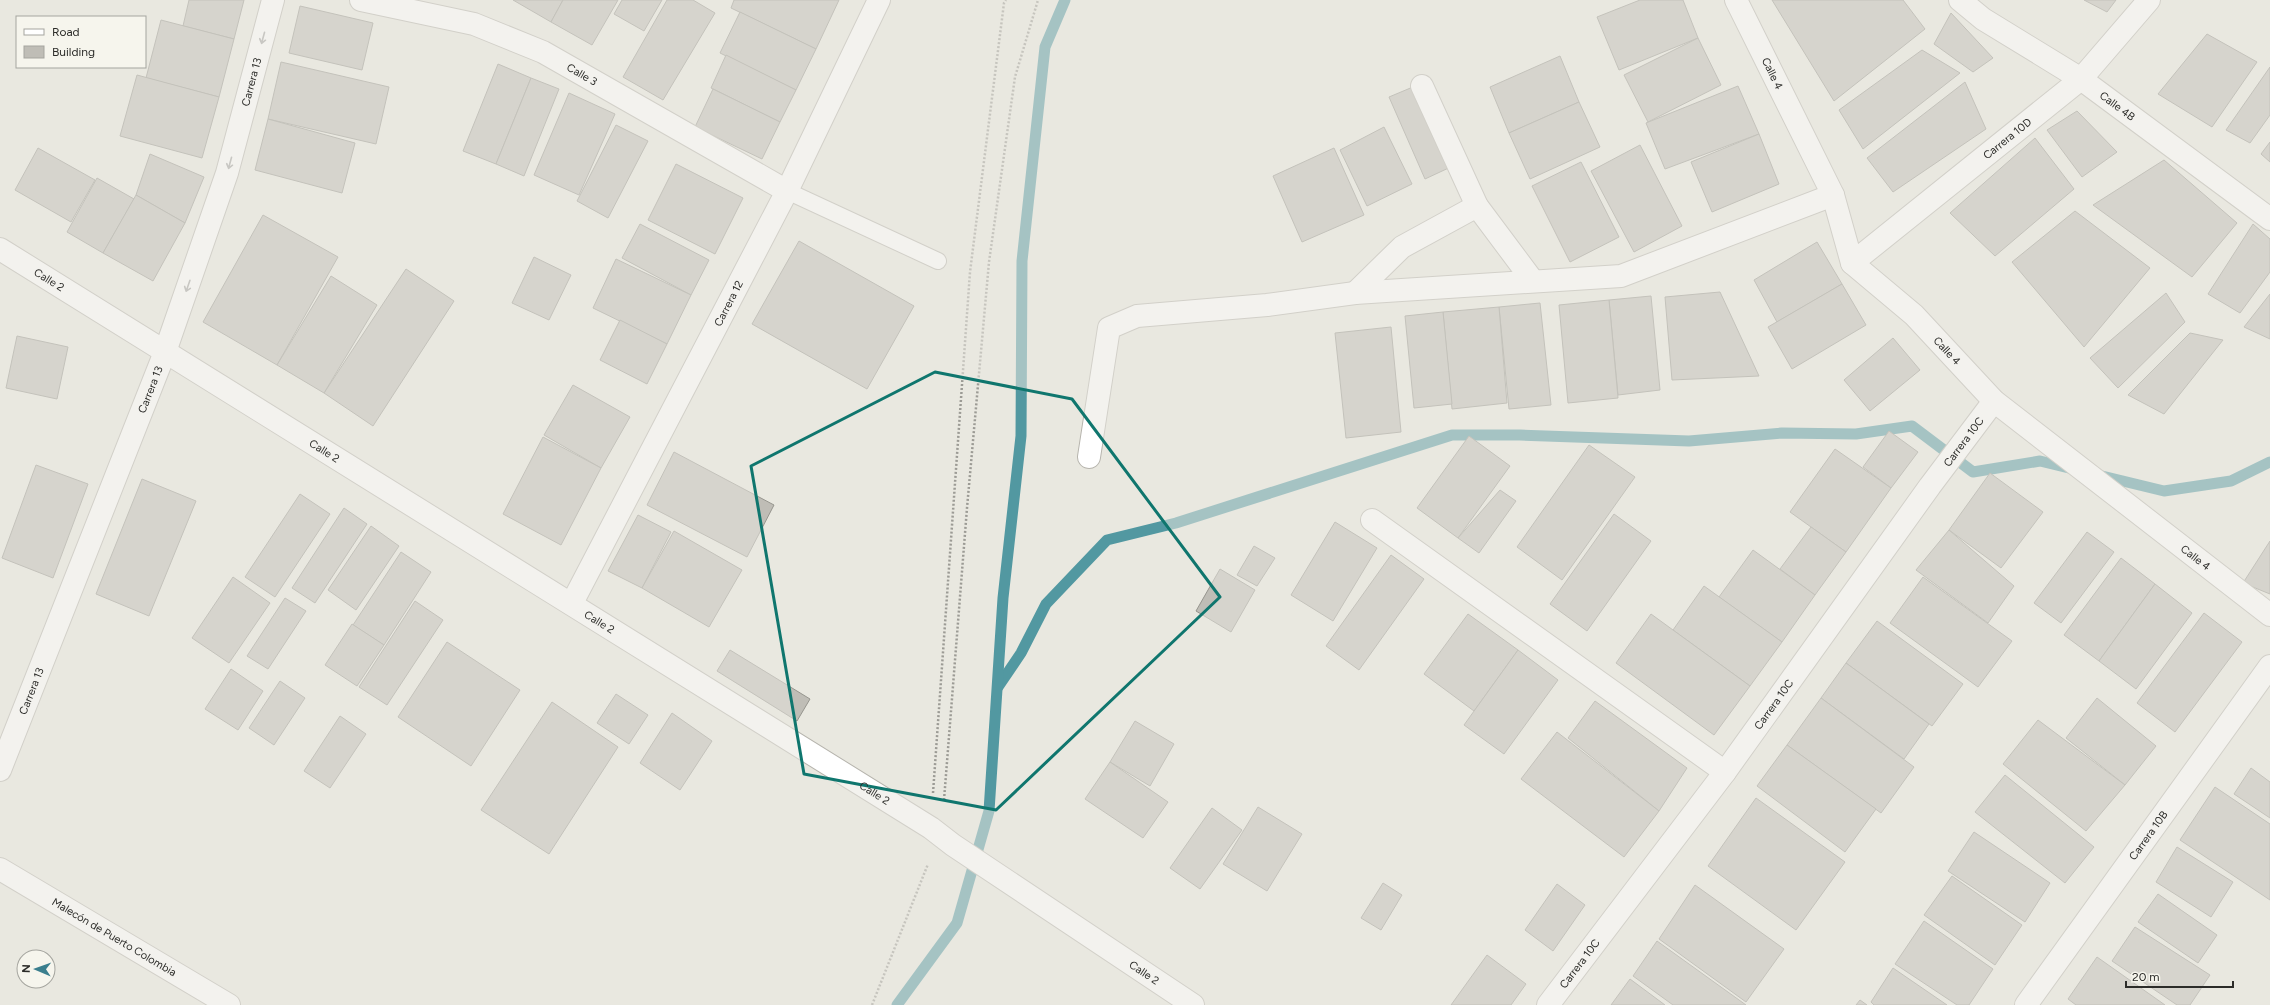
<svg xmlns="http://www.w3.org/2000/svg" width="2270" height="1005" font-family="Figtree,sans-serif">
	<style>
		.lines { fill: none; stroke-linecap: round; stroke-linejoin: round }
		.stream { stroke: #5298a1; stroke-width: 11 }
		.building { fill: #bfbdb6; stroke: #96958e }
		.lane-casing { stroke: #b6b4ad; stroke-width: 18 }
		.street-casing { stroke: #b6b4ad; stroke-width: 24 }
		.secondary-casing { stroke: #b6b4ad; stroke-width: 24 }
		.path { stroke: #9c9b95; stroke-width: 2.5; stroke-dasharray: 2 2; stroke-linecap: butt }
		.lane { stroke: #fff; stroke-width: 16 }
		.street { stroke: #fff; stroke-width: 22 }
		.secondary { stroke: #fff; stroke-width: 22 }
		.oneway { stroke: #a0a09f }
		.marked { fill: none; stroke: #0f766e; stroke-width: 3; stroke-linejoin: round }
		.labels { text-anchor: middle; stroke-width: 4; stroke-linejoin: round; paint-order: stroke }
		.street-label { font-size: 11px; fill: #2c2c29; stroke: #f6f5ed }
	</style>
	<rect width="100%" height="100%" fill="#e9e8e0"/>
	<g class="lines">
		<g class="stream">
			<polyline points="2098,475 2164,491 2231,481 2270,462"/>
			<polyline points="998,687 1021,653 1046,604 1107,540 1176,523 1452,435 1520,435 1689,441 1782,433 1856,434 1912,426 1973,472 2040,461 2073,469"/>
			<polyline points="897,1005 957,923 989,811 1003,598 1021,436 1022,261 1045,47 1065,0"/>
		</g>
	</g>
	<g class="building">
		<polygon points="189,0 244,0 234,39 183,26"/>
		<polygon points="513,0 563,0 551,22"/>
		<polygon points="563,0 618,0 592,45 551,22"/>
		<polygon points="622,0 662,0 644,31 614,14"/>
		<polygon points="667,0 693,0 715,13 663,100 623,77"/>
		<polygon points="734,0 839,0 816,49 731,8"/>
		<polygon points="1640,0 1683,0 1698,38 1619,70 1597,17"/>
		<polygon points="1772,0 1903,0 1925,29 1834,101"/>
		<polygon points="2084,0 2116,0 2107,12"/>
		<polygon points="300,6 373,23 362,70 289,53"/>
		<polygon points="740,12 816,49 796,90 720,53"/>
		<polygon points="1951,13 1993,58 1973,72 1934,44"/>
		<polygon points="161,20 234,39 219,97 146,78"/>
		<polygon points="2207,34 2257,62 2212,127 2158,94"/>
		<polygon points="1698,38 1721,85 1648,122 1624,75"/>
		<polygon points="1922,50 1960,73 1863,149 1839,110"/>
		<polygon points="726,55 796,90 780,122 711,88"/>
		<polygon points="1560,56 1579,102 1509,133 1490,87"/>
		<polygon points="281,62 389,87 376,144 268,119"/>
		<polygon points="498,64 531,78 496,164 463,151"/>
		<polygon points="2270,67 2270,115 2250,143 2226,130"/>
		<polygon points="137,75 219,97 202,158 120,136"/>
		<polygon points="531,78 559,89 524,176 496,164"/>
		<polygon points="1965,82 1986,129 1893,192 1867,158"/>
		<polygon points="1420,84 1455,165 1425,179 1389,97"/>
		<polygon points="1738,86 1759,134 1665,169 1646,123"/>
		<polygon points="713,89 780,122 762,159 695,127"/>
		<polygon points="569,93 615,114 579,195 534,175"/>
		<polygon points="1579,102 1600,147 1530,179 1509,133"/>
		<polygon points="2077,111 2117,152 2082,177 2047,130"/>
		<polygon points="268,119 355,143 342,193 255,170"/>
		<polygon points="616,125 648,141 608,218 577,201"/>
		<polygon points="1384,127 1412,184 1367,206 1340,150"/>
		<polygon points="1759,134 1779,184 1712,212 1691,162"/>
		<polygon points="2035,138 2074,189 1995,256 1950,213"/>
		<polygon points="2270,142 2270,162 2261,154"/>
		<polygon points="1640,145 1682,226 1634,252 1591,171"/>
		<polygon points="38,148 95,180 71,222 15,190"/>
		<polygon points="1334,148 1364,215 1302,242 1273,176"/>
		<polygon points="150,154 204,177 185,223 136,195"/>
		<polygon points="2164,160 2237,223 2192,277 2093,205"/>
		<polygon points="1581,162 1619,237 1570,262 1532,186"/>
		<polygon points="676,164 743,198 715,254 648,220"/>
		<polygon points="97,178 134,199 103,253 67,232"/>
		<polygon points="136,195 185,223 153,281 103,253"/>
		<polygon points="2075,211 2150,268 2084,347 2012,262"/>
		<polygon points="263,215 338,257 277,365 203,322"/>
		<polygon points="640,224 709,260 691,295 622,258"/>
		<polygon points="2253,224 2270,239 2270,272 2240,313 2208,294"/>
		<polygon points="799,241 914,306 867,389 752,324"/>
		<polygon points="1817,242 1842,284 1777,322 1754,280"/>
		<polygon points="534,257 571,275 549,320 512,303"/>
		<polygon points="616,259 691,295 667,344 593,308"/>
		<polygon points="406,269 454,301 373,426 324,393"/>
		<polygon points="331,276 377,305 324,393 277,365"/>
		<polygon points="1842,284 1866,325 1792,369 1768,327"/>
		<polygon points="1720,292 1759,376 1672,380 1665,297"/>
		<polygon points="2166,293 2185,322 2118,388 2090,358"/>
		<polygon points="2270,294 2270,339 2244,327"/>
		<polygon points="1651,296 1660,390 1618,395 1609,300"/>
		<polygon points="1609,300 1618,398 1568,403 1559,305"/>
		<polygon points="1540,303 1551,405 1509,409 1499,307"/>
		<polygon points="1499,307 1507,403 1452,409 1443,312"/>
		<polygon points="1443,312 1452,404 1414,408 1405,316"/>
		<polygon points="620,320 667,344 647,384 600,360"/>
		<polygon points="1391,327 1401,432 1346,438 1335,333"/>
		<polygon points="2190,333 2223,340 2164,414 2128,395"/>
		<polygon points="17,336 68,347 57,399 6,388"/>
		<polygon points="1893,338 1920,370 1870,411 1844,380"/>
		<polygon points="573,385 630,417 601,468 544,435"/>
		<polygon points="1889,431 1918,452 1891,488 1863,467"/>
		<polygon points="1469,436 1510,466 1458,538 1417,508"/>
		<polygon points="543,437 601,468 561,545 503,514"/>
		<polygon points="1589,445 1635,477 1562,580 1517,547"/>
		<polygon points="1835,449 1891,488 1846,552 1790,512"/>
		<polygon points="674,452 774,505 747,557 647,505"/>
		<polygon points="36,465 88,484 53,578 2,558"/>
		<polygon points="1990,473 2043,512 2001,568 1949,530"/>
		<polygon points="142,479 196,501 149,616 96,594"/>
		<polygon points="1500,490 1516,501 1479,553 1458,538"/>
		<polygon points="300,494 330,514 275,597 245,577"/>
		<polygon points="344,508 367,524 315,603 292,588"/>
		<polygon points="1614,514 1651,541 1587,631 1550,604"/>
		<polygon points="638,515 671,532 642,588 608,571"/>
		<polygon points="1335,522 1377,548 1333,621 1291,595"/>
		<polygon points="371,526 399,546 356,610 328,590"/>
		<polygon points="1811,527 1846,552 1815,595 1780,569"/>
		<polygon points="1949,530 2014,586 1988,623 1916,570"/>
		<polygon points="674,531 742,570 709,627 642,588"/>
		<polygon points="2087,532 2114,552 2061,623 2034,603"/>
		<polygon points="2270,541 2270,594 2243,583"/>
		<polygon points="1254,546 1275,558 1257,586 1237,575"/>
		<polygon points="1753,550 1815,595 1782,642 1719,597"/>
		<polygon points="401,552 431,572 384,645 353,625"/>
		<polygon points="1391,555 1424,579 1359,670 1326,646"/>
		<polygon points="2121,558 2155,584 2099,661 2064,635"/>
		<polygon points="1220,569 1255,590 1231,632 1196,611"/>
		<polygon points="233,577 270,603 229,663 192,638"/>
		<polygon points="1923,577 2012,641 1978,687 1890,623"/>
		<polygon points="2155,584 2192,613 2136,689 2099,661"/>
		<polygon points="1704,586 1782,642 1750,686 1673,630"/>
		<polygon points="285,598 306,611 268,669 247,656"/>
		<polygon points="415,601 443,620 387,705 359,687"/>
		<polygon points="2204,613 2242,642 2175,732 2137,703"/>
		<polygon points="1468,614 1518,650 1474,711 1424,674"/>
		<polygon points="1651,614 1750,686 1714,735 1616,663"/>
		<polygon points="1877,621 1963,684 1932,726 1846,663"/>
		<polygon points="352,624 384,645 357,686 325,665"/>
		<polygon points="447,642 520,690 471,766 398,717"/>
		<polygon points="730,650 810,699 797,721 717,671"/>
		<polygon points="1518,650 1558,680 1504,754 1464,725"/>
		<polygon points="1846,663 1929,724 1904,759 1821,698"/>
		<polygon points="231,669 263,691 238,730 205,709"/>
		<polygon points="280,681 305,698 274,745 249,728"/>
		<polygon points="616,694 648,715 629,744 597,723"/>
		<polygon points="1821,698 1914,767 1881,813 1787,745"/>
		<polygon points="2097,698 2156,746 2125,785 2066,738"/>
		<polygon points="1595,701 1687,768 1659,811 1568,738"/>
		<polygon points="552,702 618,747 549,854 481,810"/>
		<polygon points="672,713 712,741 680,790 640,763"/>
		<polygon points="340,716 366,734 330,788 304,771"/>
		<polygon points="2038,720 2125,785 2086,831 2003,764"/>
		<polygon points="1135,721 1174,744 1150,786 1110,762"/>
		<polygon points="1557,732 1659,811 1624,857 1521,779"/>
		<polygon points="1787,745 1876,809 1845,852 1757,786"/>
		<polygon points="1110,762 1168,802 1143,838 1085,799"/>
		<polygon points="2251,768 2270,782 2270,818 2234,794"/>
		<polygon points="2005,775 2094,847 2065,883 1975,812"/>
		<polygon points="2215,787 2270,824 2270,900 2180,840"/>
		<polygon points="1756,798 1845,862 1796,930 1708,866"/>
		<polygon points="1258,807 1302,834 1267,891 1223,864"/>
		<polygon points="1212,808 1242,830 1200,889 1170,868"/>
		<polygon points="1974,832 2050,883 2025,922 1948,871"/>
		<polygon points="2177,847 2233,882 2211,917 2156,882"/>
		<polygon points="1952,876 2022,925 1995,965 1924,915"/>
		<polygon points="1383,883 1402,895 1381,930 1361,918"/>
		<polygon points="1557,884 1585,905 1553,951 1525,930"/>
		<polygon points="1695,885 1784,949 1746,1002 1659,939"/>
		<polygon points="2158,894 2217,935 2198,963 2138,922"/>
		<polygon points="1924,921 1993,969 1969,1005 1957,1005 1895,964"/>
		<polygon points="2135,927 2210,975 2190,1005 2177,1005 2112,961"/>
		<polygon points="1657,941 1746,1005 1673,1005 1633,976"/>
		<polygon points="1487,955 1526,984 1511,1005 1451,1005"/>
		<polygon points="2097,957 2165,1005 2076,1005 2068,999"/>
		<polygon points="1893,968 1947,1005 1874,1005 1871,1002"/>
		<polygon points="1630,979 1665,1005 1611,1005"/>
		<polygon points="1860,1000 1867,1005 1856,1005"/>
	</g>
	<g class="lines">
		<defs>
			<polyline id="lane" points="787,191 938,261"/>
			<g id="street">
				<path id="s1" d="M361,0L474,24L543,52L787,191"/>
				<path id="s2" d="M1736,0L1833,195L1852,263L1914,315L1994,401L2270,615"/>
				<path id="s3" d="M1960,0L1983,19L2081,79L2270,219"/>
				<polyline points="1422,86 1477,206 1533,281"/>
				<path id="s4" d="M1852,263L2081,79L2149,0"/>
				<polyline points="1355,293 1402,247 1477,206"/>
				<polyline points="1089,457 1109,328 1137,316 1267,305 1355,293 1621,276 1833,195"/>
				<polyline points="1372,520 1725,772"/>
				<path id="s5" d="M572,603L787,191L879,0"/>
				<path id="s6" d="M0,770L165,352L227,173L273,0"/>
				<path id="s7" d="M0,869L229,1005"/>
				<path id="s8" d="M1548,1005L1725,772L1930,486L1994,401"/>
				<path id="s9" d="M2026,1005L2270,666"/>
			</g>
			<g id="secondary">
				<path id="s10" d="M0,249L931,828L953,845L1193,1005"/>
			</g>
		</defs>
		<use href="#lane" class="lane-casing"/>
		<use href="#street" class="street-casing"/>
		<use href="#secondary" class="secondary-casing"/>
		<g class="path">
			<polyline points="933,793 970,272 1004,3 1006,0"/>
			<polyline points="944,800 967,508 989,262 1015,77 1038,0"/>
			<polyline points="872,1005 928,864"/>
		</g>
		<use href="#lane" class="lane"/>
		<use href="#street" class="street"/>
		<use href="#secondary" class="secondary"/>
	</g>
	<defs><path id="oneway-shaft" d="M-6 0H5M1.5-3L5.5 0L1.5 3" fill="none" stroke-width="1.6" stroke-linecap="round" stroke-linejoin="round"/></defs>
	<g class="oneway">
		<use href="#oneway-shaft" transform="translate(263 38) rotate(105)"/>
		<use href="#oneway-shaft" transform="translate(230 163) rotate(105)"/>
		<use href="#oneway-shaft" transform="translate(188 286) rotate(109)"/>
	</g>
	<path d="M0 0H2270V1005H0ZM935,372L1072,399L1220,597L996,810L804,774L751,466Z" fill="#e9e8e0" fill-opacity=".55" fill-rule="evenodd"/>
	<path class="marked" d="M935,372L1072,399L1220,597L996,810L804,774L751,466Z"/>
	<g class="labels">
		<g class="street-label">
			<text dy="4" stroke="none"><textPath href="#s2" startOffset="82">Calle 4</textPath></text>
			<text dy="4" stroke="none"><textPath href="#s1" startOffset="235">Calle 3</textPath></text>
			<text dy="4" stroke="none"><textPath href="#s6" startOffset="733">Carrera 13</textPath></text>
			<text dy="4" stroke="none"><textPath href="#s3" startOffset="190">Calle 4B</textPath></text>
			<text dy="4" stroke="none"><textPath href="#s4" startOffset="199">Carrera 10D</textPath></text>
			<text dy="4" stroke="none"><textPath href="#s10" startOffset="58">Calle 2</textPath></text>
			<text dy="4" stroke="none"><textPath href="#s5" startOffset="338">Carrera 12</textPath></text>
			<text dy="4" stroke="none"><textPath href="#s2" startOffset="418">Calle 4</textPath></text>
			<text dy="4" stroke="none"><textPath href="#s6" startOffset="409">Carrera 13</textPath></text>
			<text dy="4" stroke="none"><textPath href="#s8" startOffset="700">Carrera 10C</textPath></text>
			<text dy="4" stroke="none"><textPath href="#s10" startOffset="382">Calle 2</textPath></text>
			<text dy="4" stroke="none"><textPath href="#s2" startOffset="742">Calle 4</textPath></text>
			<text dy="4" stroke="none"><textPath href="#s10" startOffset="706">Calle 2</textPath></text>
			<text dy="4" stroke="none"><textPath href="#s6" startOffset="85">Carrera 13</textPath></text>
			<text dy="4" stroke="none"><textPath href="#s8" startOffset="376">Carrera 10C</textPath></text>
			<text dy="4" stroke="none"><textPath href="#s10" startOffset="1030">Calle 2</textPath></text>
			<text dy="4" stroke="none"><textPath href="#s9" startOffset="209">Carrera 10B</textPath></text>
			<text dy="4" stroke="none"><textPath href="#s7" startOffset="133">Malecón de Puerto Colombia</textPath></text>
			<text dy="4" stroke="none"><textPath href="#s8" startOffset="52">Carrera 10C</textPath></text>
			<text dy="4" stroke="none"><textPath href="#s10" startOffset="1354">Calle 2</textPath></text>
		</g>
	</g>
	<rect x="16" y="16" width="130" height="52" fill="#f6f5ed" stroke="#a5a59f"/>
	<rect x="24" y="29" width="20" height="6" fill="#ffffff" stroke="#a5a59f"/>
	<text x="52" y="36" font-size="12" fill="#2c2c29">Road</text>
	<rect x="24" y="46" width="20" height="12" fill="#bfbdb6" stroke="#a5a59f"/>
	<text x="52" y="56" font-size="12" fill="#2c2c29">Building</text>
	<g transform="translate(36 969) rotate(272)"><circle r="19" fill="#f6f5ed" stroke="#a5a59f"/>
	<path d="M0-3L7 15L0 10L-7 15Z" fill="#3a7e8d"/>
	<text y="-6" font-size="11" font-weight="bold" text-anchor="middle" fill="#2c2c29">N</text>
	</g>
	<path d="M2126 981v6h107v-6" fill="none" stroke="#2c2c29" stroke-width="2"/>
	<text x="2132" y="981" font-size="12" fill="#2c2c29" stroke="#f6f5ed" stroke-width="3" paint-order="stroke">20 m</text>
</svg>
